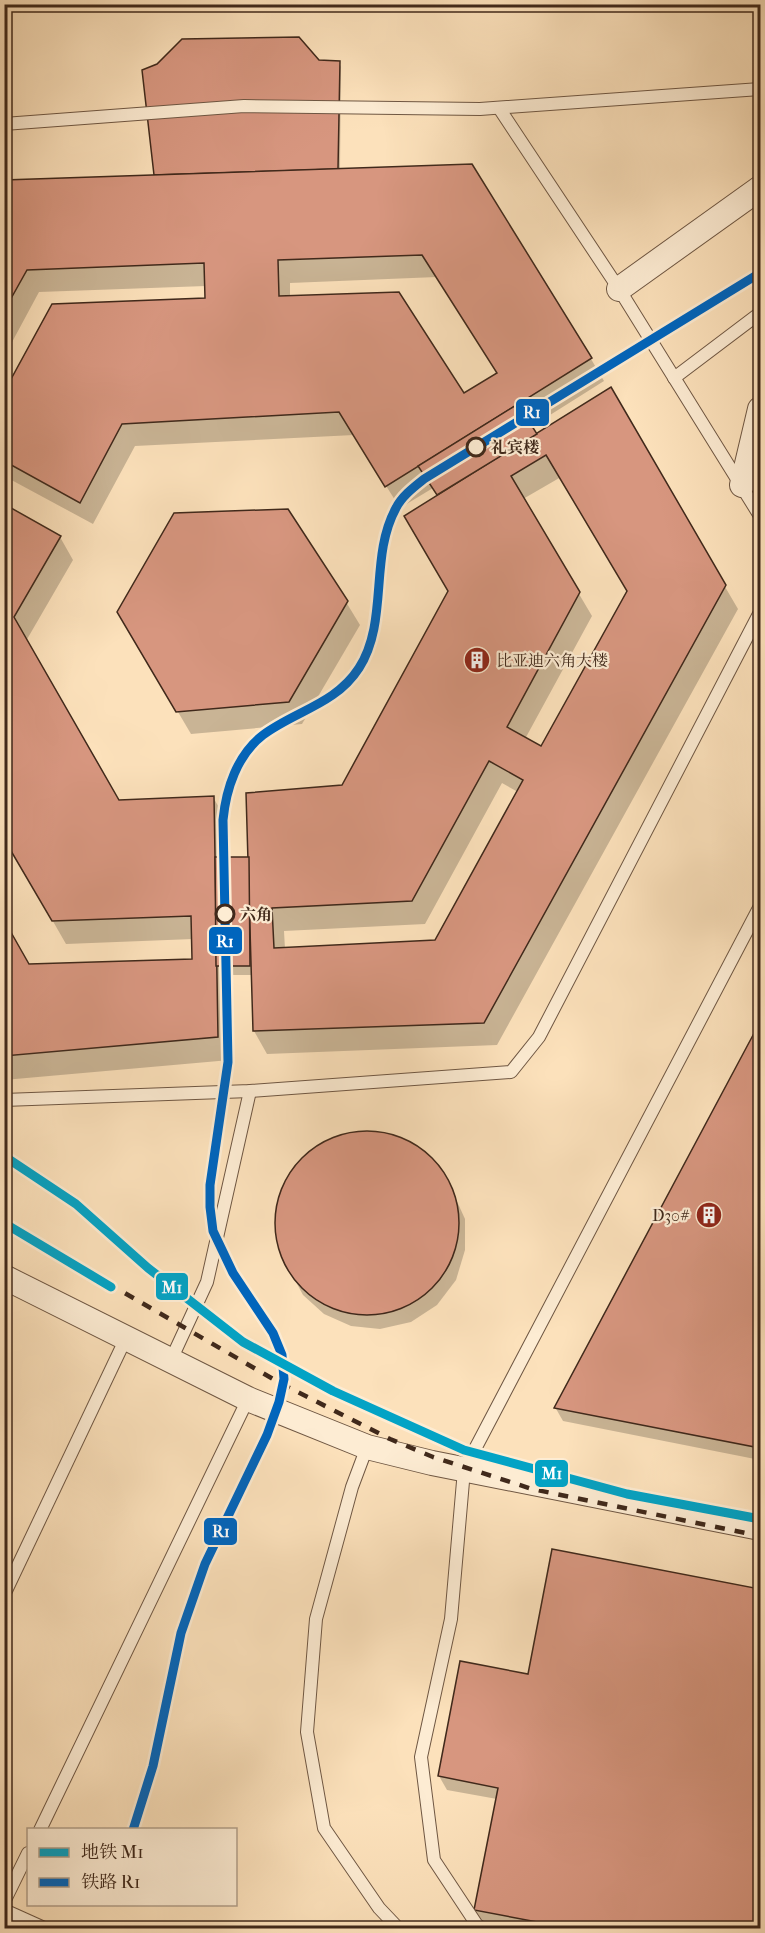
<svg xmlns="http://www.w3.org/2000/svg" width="765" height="1933" font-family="'IM FELL French Canon','Noto Serif SC',serif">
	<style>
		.shadow { fill: #0003; fill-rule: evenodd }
		.building { fill: #d7967f; stroke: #40291b; stroke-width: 1.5; fill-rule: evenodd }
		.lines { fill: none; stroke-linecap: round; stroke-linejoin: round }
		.lane-casing { stroke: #6f5743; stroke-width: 14 }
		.street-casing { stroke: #6f5743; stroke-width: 26 }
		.lane { stroke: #fdecd3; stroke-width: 12 }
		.street { stroke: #fdecd3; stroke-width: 24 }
		.rail { stroke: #40291b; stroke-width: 4.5; stroke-dasharray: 10 10; stroke-linecap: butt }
		.rail-1-casing { stroke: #fdecd3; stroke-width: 14 }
		.rail-1 { stroke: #0065bd; stroke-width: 9 }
		.metro-1-casing { stroke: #fdecd3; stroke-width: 14 }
		.metro-1 { stroke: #03a3c5; stroke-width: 9 }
		.stop-dot { fill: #fdecd3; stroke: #40291b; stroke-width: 3 }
		.labels { text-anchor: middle; stroke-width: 4.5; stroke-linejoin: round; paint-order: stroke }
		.stop-label { font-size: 16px; font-weight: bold; fill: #40291b; stroke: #fdecd3; text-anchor: start }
		.poi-label { font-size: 16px; fill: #40291b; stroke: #fdecd3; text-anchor: start }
		.line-badge { stroke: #fdecd3; stroke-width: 2 }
		.badge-label { font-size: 16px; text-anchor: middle; font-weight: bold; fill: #fff }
	</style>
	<rect width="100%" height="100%" fill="#fce1bb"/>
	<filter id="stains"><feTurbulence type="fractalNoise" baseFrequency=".00333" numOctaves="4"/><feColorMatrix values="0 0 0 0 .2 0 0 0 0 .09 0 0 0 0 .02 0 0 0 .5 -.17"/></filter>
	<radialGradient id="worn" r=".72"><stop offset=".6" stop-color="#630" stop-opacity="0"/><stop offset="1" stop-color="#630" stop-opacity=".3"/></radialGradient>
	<g class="shadow">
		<path d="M318,61L339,63L341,67L340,170L591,359L604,381L531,427L536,436L610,390L738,609L497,1045L267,1054L254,1031L253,975H229L230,1060L4,1080V923L29,965L194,960L193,939L66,944L4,836V506L60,537L73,560L26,641L118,802L213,797L226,820L227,858H249L343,786L450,591L438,496L433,488L400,508L354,435L135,446L93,524L4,476V395L207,300L206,286L39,292L4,357V182L156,177ZM437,277L498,374L463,395L290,297V283ZM561,477L628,591L542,748L525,739L592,616L523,499ZM502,783L518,792L436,941L285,949L284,931L425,924Z"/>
		<polygon points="346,602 360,625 302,724 191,734 119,612"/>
		<polygon points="760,1025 760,1460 563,1421 555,1407"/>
		<polygon points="368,1132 397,1137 424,1152 445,1175 465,1219 465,1250 456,1280 437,1305 411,1322 380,1329 351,1326 324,1314 303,1295 281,1254 275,1225 279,1196 293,1170 313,1149 339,1136"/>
		<polygon points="553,1550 760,1590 760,1928 508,1928 483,1924 475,1910 497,1799 447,1790 439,1776 529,1676"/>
	</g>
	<g class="building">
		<polygon points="299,37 319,60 340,61 338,169 154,175 142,70 157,64 182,39"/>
		<path d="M472,164L592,358L385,487L339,412L122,424L80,503L4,461V392L52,304L205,298L204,263L27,270L4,311V180ZM422,255L497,373L464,393L399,292L279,296L278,260Z"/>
		<path d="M611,387L726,585L484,1023L253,1031L246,793L342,785L448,591L404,516ZM546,455L627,591L541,746L507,727L580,592L511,476ZM489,761L523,780L435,940L274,948L272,908L412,901Z"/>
		<polygon points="518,404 537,434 437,495 418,466"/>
		<polygon points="4,504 61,536 14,617 119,800 214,796 218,1037 4,1056 4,920 29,964 192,959 191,916 52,921 4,839"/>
		<polygon points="288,509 348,601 289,702 176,712 117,612 174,513"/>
		<polygon points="215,857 249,857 250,966 216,966"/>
		<polygon points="760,1022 760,1448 554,1408"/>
		<circle cx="367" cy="1223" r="92"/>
		<polygon points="552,1549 760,1589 760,1928 569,1928 474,1910 498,1788 438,1776 460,1661 528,1674"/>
	</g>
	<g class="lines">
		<defs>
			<g id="lane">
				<polyline points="499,108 619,289 760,516"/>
				<polyline points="4,124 244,106 480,109 760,89"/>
				<polyline points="674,378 760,313"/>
				<polyline points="4,1100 250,1091 511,1072 539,1037 760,612"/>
				<polyline points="171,1360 207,1282 250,1091"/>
				<polyline points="367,1447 352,1487 316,1619 307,1732 324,1828 379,1908 398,1928"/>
				<polyline points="4,1595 126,1338"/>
				<polyline points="40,1830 248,1399"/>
				<polyline points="4,1902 28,1853"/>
				<polyline points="4,1910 44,1928"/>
				<polyline points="482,1928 477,1925 434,1860 421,1757 451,1619 464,1470 760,906"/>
			</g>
			<g id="street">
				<polyline points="619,289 760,188"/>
				<polyline points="742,485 760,409"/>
				<polyline points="4,1277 248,1399 367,1447 432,1463 760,1528"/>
			</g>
		</defs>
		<use href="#lane" class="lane-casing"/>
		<use href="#street" class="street-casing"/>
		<use href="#lane" class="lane"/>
		<use href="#street" class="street"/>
		<g class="rail">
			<polyline points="4,1156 76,1204 148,1268 243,1342 333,1391 464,1450 627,1494 760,1519"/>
			<polyline points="4,1223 280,1383 390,1439 433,1457 532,1489 760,1536"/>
		</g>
		<defs>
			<path id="rail-1" d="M133,1830L153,1766L181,1633L205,1564L267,1435L279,1402L284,1379L282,1355L273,1333L233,1273L213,1231L210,1207V1185L228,1062L223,820C226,789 237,755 263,735C295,711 336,704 359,668C389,621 369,557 396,508C402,496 414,487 424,479L760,273"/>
		</defs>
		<use href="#rail-1" class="rail-1-casing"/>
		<use href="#rail-1" class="rail-1"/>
		<defs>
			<g id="metro-1">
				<polyline points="4,1156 76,1204 148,1268 243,1342 333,1391 464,1450 627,1494 760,1519"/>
				<polyline points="4,1223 111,1287"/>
			</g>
		</defs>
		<use href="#metro-1" class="metro-1-casing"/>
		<use href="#metro-1" class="metro-1"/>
	</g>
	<defs>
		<symbol id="building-disc" viewBox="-11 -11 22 22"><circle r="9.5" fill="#8f2418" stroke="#fdecd3"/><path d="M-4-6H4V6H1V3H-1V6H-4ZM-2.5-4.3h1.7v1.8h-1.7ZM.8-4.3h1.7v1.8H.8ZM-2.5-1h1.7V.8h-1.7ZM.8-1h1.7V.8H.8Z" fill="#fff"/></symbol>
	</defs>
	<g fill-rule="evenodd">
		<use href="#building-disc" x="462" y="645" width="30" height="30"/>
		<use href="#building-disc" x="694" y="1200" width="30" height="30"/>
	</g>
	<g class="stop-dot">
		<circle cx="476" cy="447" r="9"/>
		<circle cx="225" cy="914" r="9"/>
	</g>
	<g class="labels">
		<g class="stop-label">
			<text x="491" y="453">礼宾楼</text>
			<text x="240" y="920">六角</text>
		</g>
		<g class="poi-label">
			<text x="496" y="666">比亚迪六角大楼</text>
			<text x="690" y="1221" text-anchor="end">D30#</text>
		</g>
	</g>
	<g class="line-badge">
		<rect x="515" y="398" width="35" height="29" rx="6" fill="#0065bd"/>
		<rect x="208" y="926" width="35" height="29" rx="6" fill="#0065bd"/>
		<rect x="155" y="1272" width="34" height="29" rx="6" fill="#03a3c5"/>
		<rect x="534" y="1459" width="35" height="29" rx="6" fill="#03a3c5"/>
		<rect x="203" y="1517" width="35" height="29" rx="6" fill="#0065bd"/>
	</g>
	<g class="badge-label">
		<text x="532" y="418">R1</text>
		<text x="225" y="947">R1</text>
		<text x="172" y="1293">M1</text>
		<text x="552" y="1479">M1</text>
		<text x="221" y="1537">R1</text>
	</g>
	<rect width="765" height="1933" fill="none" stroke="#fce1bb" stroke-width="24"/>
	<rect x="6" y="6" width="753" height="1921" fill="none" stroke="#40291b" stroke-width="3"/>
	<rect x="12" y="12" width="741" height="1909" fill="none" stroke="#40291b" stroke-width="1.5"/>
	<rect x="27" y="1828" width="210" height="78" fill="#fdecd3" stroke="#b19e89" stroke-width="1.5"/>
	<rect x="39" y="1848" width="30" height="9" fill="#03a3c5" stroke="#b19e89" stroke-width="1.5"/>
	<text x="81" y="1858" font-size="18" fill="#40291b">地铁 M1</text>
	<rect x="39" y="1878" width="30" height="9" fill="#0065bd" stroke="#b19e89" stroke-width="1.5"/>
	<text x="81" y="1888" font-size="18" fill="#40291b">铁路 R1</text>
	<rect width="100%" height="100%" filter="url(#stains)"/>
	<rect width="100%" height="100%" fill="url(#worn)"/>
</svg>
